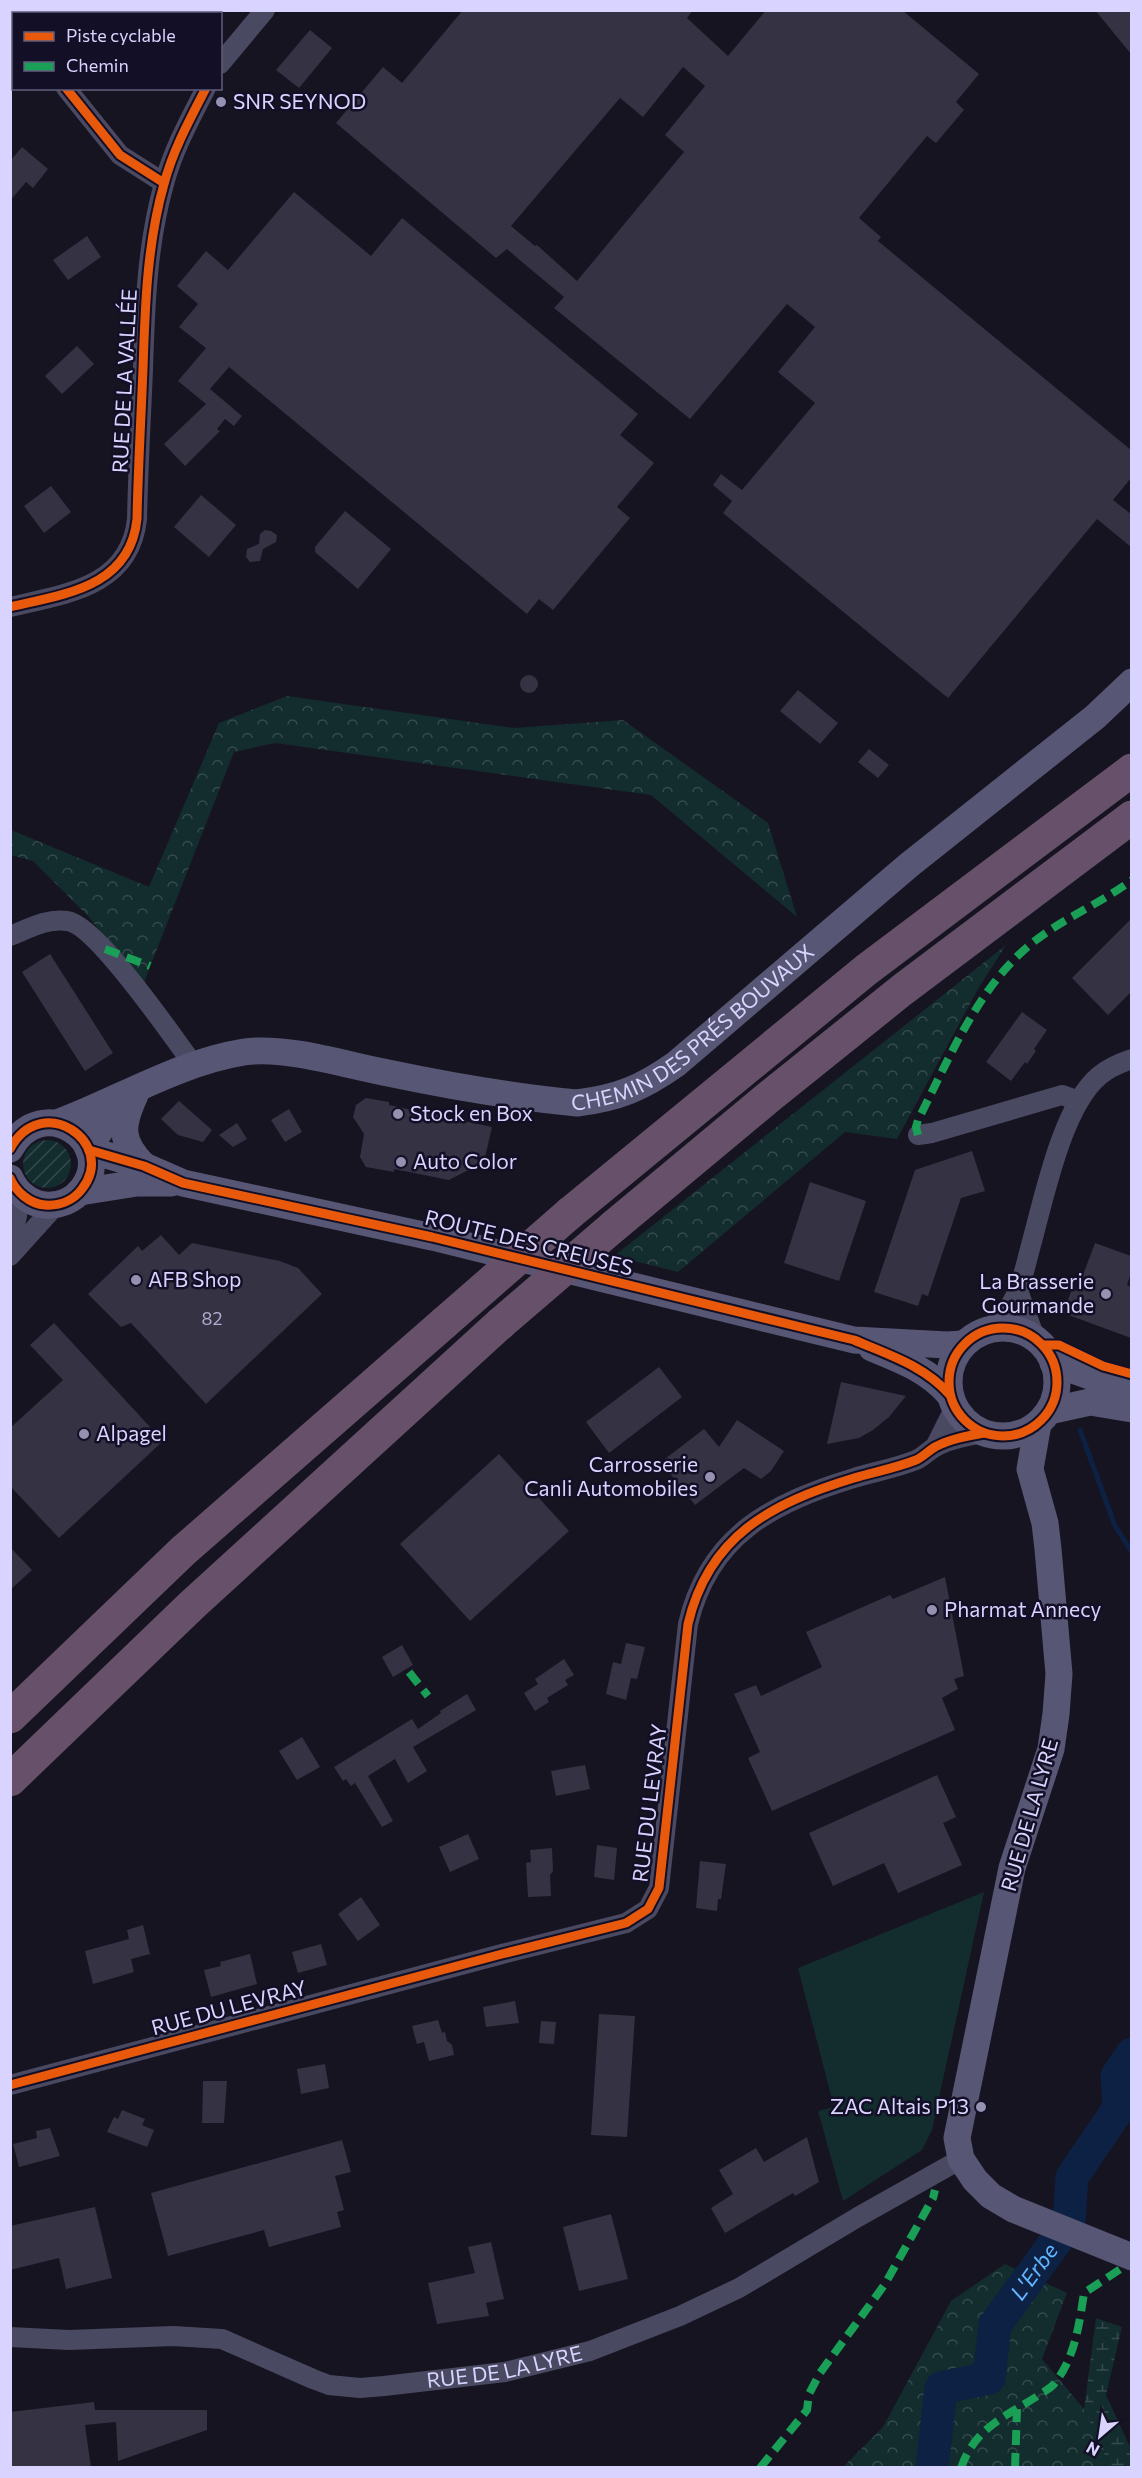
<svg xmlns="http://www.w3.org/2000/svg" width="1142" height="2478" font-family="Commissioner,sans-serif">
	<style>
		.grass { fill: #132c2d }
		.forest { fill: url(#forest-crowns) }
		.wetland { fill: url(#wetland-marsh) }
		.garden { fill: url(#garden-furrows) }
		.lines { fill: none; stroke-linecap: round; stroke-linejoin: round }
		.stream { stroke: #0d2144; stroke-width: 5 }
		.river { stroke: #0d2144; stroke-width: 33 }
		.building { fill: #343243; fill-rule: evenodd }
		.street { stroke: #4a4962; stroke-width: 20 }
		.secondary { stroke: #575674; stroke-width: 27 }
		.highway { stroke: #67516a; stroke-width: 33 }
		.highway-bridge { stroke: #67516a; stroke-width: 33 }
		.quiet { stroke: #1a9f57; stroke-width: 8; stroke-dasharray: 15 8; stroke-linecap: butt }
		.cycleway-casing { stroke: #130f26; stroke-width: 13 }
		.cycleway { stroke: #e8590c; stroke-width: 9 }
		.poi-dot { fill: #9591b1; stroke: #130f26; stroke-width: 2 }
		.labels { text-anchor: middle; stroke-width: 5; stroke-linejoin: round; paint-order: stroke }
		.number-label { font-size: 18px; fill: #b0acd0 }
		.poi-label { font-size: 21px; fill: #d9d4ff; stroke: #130f26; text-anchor: start }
		.street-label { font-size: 21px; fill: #d9d4ff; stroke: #130f26 }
		.water-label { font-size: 22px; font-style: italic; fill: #62b6ff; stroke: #130f26 }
	</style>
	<defs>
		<pattern id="forest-crowns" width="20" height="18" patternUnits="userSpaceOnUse" patternTransform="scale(1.5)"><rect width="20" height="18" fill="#132c2d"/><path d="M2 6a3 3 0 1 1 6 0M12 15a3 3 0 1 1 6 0" fill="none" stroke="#354a4c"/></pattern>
		<pattern id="wetland-marsh" width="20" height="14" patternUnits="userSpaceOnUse" patternTransform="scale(1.5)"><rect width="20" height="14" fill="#132c2d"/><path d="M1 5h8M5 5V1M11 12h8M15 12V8" fill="none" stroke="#354a4c"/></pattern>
		<pattern id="garden-furrows" width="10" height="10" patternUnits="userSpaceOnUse" patternTransform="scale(1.5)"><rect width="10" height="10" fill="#132c2d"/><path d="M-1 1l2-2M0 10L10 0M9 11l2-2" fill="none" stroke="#354a4c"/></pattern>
	</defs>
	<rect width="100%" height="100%" fill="#161421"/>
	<polygon class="grass" points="984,1892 932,2130 922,2150 843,2201 818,2111 834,2107 798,1968"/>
	<g class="forest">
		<polygon points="287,696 514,728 623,720 768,823 797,917 651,795 275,743 234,752 143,985 88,916 33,861 11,855 11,830 149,887 219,723"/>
		<polygon points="1006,945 978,989 897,1139 845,1132 678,1272 614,1256"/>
		<polygon points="1005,2264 1067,2293 1042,2359 1084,2409 1108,2462 1103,2467 842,2468 883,2427 951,2301"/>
	</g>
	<polygon class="wetland" points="1096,2318 1122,2327 1106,2395 1131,2449 1131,2467 1103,2467 1108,2462 1084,2409"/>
	<circle class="garden" cx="47" cy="1164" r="24"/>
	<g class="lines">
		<polyline class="stream" points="1080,1430 1115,1526 1132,1552"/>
		<path class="river" id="s1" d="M932,2468L941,2388L989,2378L995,2325L1069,2223L1072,2177L1119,2108L1117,2076L1132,2054"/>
	</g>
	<g class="building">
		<path d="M463,10H693L687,18L728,56L766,10H902L979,74L956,102L964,110L936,143L927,136L859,218L881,237L878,241L1131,450V478L1113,500L1131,514V547L1097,519L948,698L723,513L732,501L713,485L721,474L742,490L815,403L778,372L815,327L787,304L690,419L554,308L564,297L522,262L507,249L496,258L336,123L383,67L402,83ZM683,67L705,86L665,135L684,152L577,281L537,245L535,246L511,226L620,98L643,117Z"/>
		<polygon points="1095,10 1131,10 1131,54"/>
		<polygon points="310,30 332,48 299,88 276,70"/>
		<polygon points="22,147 48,169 33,188 26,182 10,201 10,161"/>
		<polygon points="294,192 371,256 402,218 638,414 620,435 654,463 617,507 630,518 553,610 539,599 527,614 229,367 210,389 242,416 234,426 225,419 217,429 220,431 185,466 164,444 206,404 178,381 206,348 179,327 198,304 177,286 206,251 228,270"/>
		<polygon points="87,236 101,257 68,280 53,260"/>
		<polygon points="77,346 94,364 62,394 45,376"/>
		<polygon points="51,486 71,512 44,533 24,506"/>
		<polygon points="201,495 236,525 209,557 174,527"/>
		<polygon points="345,511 391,549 358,589 315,552 315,547"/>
		<polygon points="265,530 271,531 277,535 276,542 263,549 260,561 250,562 246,557 247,549 259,544 260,534"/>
		<circle cx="529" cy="684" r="9"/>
		<polygon points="798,690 838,723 820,744 780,711"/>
		<polygon points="869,749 889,765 878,778 858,762"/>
		<polygon points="1131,919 1131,992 1108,1015 1072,978"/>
		<polygon points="50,954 113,1053 85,1071 22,972"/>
		<polygon points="1022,1012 1047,1030 1034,1049 1036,1051 1027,1064 1025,1062 1011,1081 986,1062"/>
		<polygon points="366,1098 389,1102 389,1105 492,1127 484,1162 449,1180 394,1169 394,1172 366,1167 360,1157 364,1134 353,1117 356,1105"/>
		<polygon points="179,1101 212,1130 203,1142 178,1135 161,1119"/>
		<polygon points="289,1109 302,1132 285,1142 271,1120"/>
		<polygon points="237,1123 247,1139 233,1147 219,1135"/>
		<polygon points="972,1151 985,1191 961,1198 928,1296 922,1294 918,1306 874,1292 915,1170"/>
		<polygon points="810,1182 866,1201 839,1281 784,1263"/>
		<polygon points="161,1235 179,1255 192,1243 280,1261 298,1268 322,1294 206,1404 131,1323 121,1327 88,1294 138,1246 142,1251"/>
		<polygon points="1095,1243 1131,1256 1131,1273 1127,1285 1131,1287 1131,1338 1063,1313 1072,1289 1077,1291"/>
		<polygon points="54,1323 163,1441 59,1538 10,1486 10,1428 63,1380 30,1345"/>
		<polygon points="659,1367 682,1397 609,1453 586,1422"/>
		<polygon points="841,1382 906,1396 889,1417 873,1430 859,1438 827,1444"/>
		<polygon points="737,1420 784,1451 771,1471 761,1479 744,1468 695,1505 661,1462 704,1429 719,1447"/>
		<polygon points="499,1454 569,1531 470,1621 400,1544"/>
		<polygon points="10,1547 32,1570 10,1590"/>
		<polygon points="945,1577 964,1676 954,1679 958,1689 942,1698 955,1730 772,1811 748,1758 760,1752 734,1694 756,1685 761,1696 822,1667 806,1632 890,1595 893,1599"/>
		<polygon points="626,1643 645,1647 637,1679 631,1678 626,1700 606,1694 613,1662 621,1664"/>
		<polygon points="402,1645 413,1665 393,1677 382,1657"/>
		<polygon points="564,1659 574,1675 565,1680 568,1685 547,1698 549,1702 535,1711 524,1693 538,1684 535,1679"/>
		<polygon points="467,1694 476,1710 413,1747 427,1771 408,1783 395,1759 368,1776 393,1821 382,1827 355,1783 351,1786 346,1779 343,1781 334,1767 412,1719 418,1729 441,1713 440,1711"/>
		<polygon points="302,1737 320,1767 297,1780 279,1751"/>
		<polygon points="585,1765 590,1789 556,1796 551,1771"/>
		<polygon points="937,1775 956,1817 943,1823 962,1865 898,1893 884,1863 833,1886 809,1833"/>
		<polygon points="468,1834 479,1859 450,1872 439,1847"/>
		<polygon points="597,1845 617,1848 614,1880 594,1877"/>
		<polygon points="552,1848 553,1871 550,1875 551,1896 528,1897 526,1863 531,1862 530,1850"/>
		<polygon points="700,1861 726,1864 721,1899 718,1899 717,1911 696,1908"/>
		<polygon points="361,1897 380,1925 358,1941 338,1914"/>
		<polygon points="143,1925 150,1954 131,1959 134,1972 93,1984 85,1951 129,1939 127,1930"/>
		<polygon points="321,1944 327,1965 298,1973 292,1952"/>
		<polygon points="250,1954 257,1984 211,1997 204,1970 221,1966 220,1962"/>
		<polygon points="515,2001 519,2023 486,2027 483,2007"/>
		<polygon points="599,2014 635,2016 627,2137 591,2135"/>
		<polygon points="438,2020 442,2033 445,2032 447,2041 452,2045 454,2055 429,2061 424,2042 417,2044 412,2026"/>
		<polygon points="541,2021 556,2022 554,2044 539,2043"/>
		<polygon points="325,2064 329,2088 301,2094 297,2069"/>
		<polygon points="203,2081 227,2081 224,2123 202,2123"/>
		<polygon points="122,2110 145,2119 142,2125 154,2130 147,2147 107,2132 114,2117 118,2119"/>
		<polygon points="50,2128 60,2156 19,2167 13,2144 37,2138 36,2131"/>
		<polygon points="807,2137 819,2182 795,2196 793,2193 725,2233 711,2208 733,2194 719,2170 756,2148 764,2162"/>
		<polygon points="342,2140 351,2172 335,2176 344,2210 337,2212 341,2227 269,2247 264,2230 168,2256 151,2193"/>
		<polygon points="95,2207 112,2278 66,2289 59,2258 10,2270 10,2226"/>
		<polygon points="611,2214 628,2279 579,2291 563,2227"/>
		<polygon points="491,2242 504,2299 486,2303 489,2316 437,2324 428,2283 475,2273 468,2247"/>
		<polygon points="94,2402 95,2410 207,2410 207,2430 118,2461 116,2422 85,2425 91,2468 10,2468 10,2412"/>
	</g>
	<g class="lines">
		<g class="street">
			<polyline points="10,20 14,24"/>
			<polyline points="220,64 265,10"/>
			<polyline points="66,88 120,155 164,183"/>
			<path d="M10,607C65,594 130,587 137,519C138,469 141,419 143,369C145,306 147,244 164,184C173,150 190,119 206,88"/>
			<path d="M10,936C28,929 47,918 67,921C96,924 173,1037 193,1064"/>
			<polyline points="918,1135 932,1133 1062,1095 1079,1101"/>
			<polyline points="10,1244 17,1216 19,1192"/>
			<polyline points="10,1256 56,1205"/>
			<polyline points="1019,1293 1035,1338"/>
			<path d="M989,1329C1020,1302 1021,1282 1031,1245C1044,1198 1062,1107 1099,1076C1108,1068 1120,1063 1132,1059"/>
			<polyline points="935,1447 955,1407"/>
			<path d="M10,2085L502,1954L626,1923L648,1909L659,1888L688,1624C709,1535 772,1503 854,1478C874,1472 896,1468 916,1460C923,1457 928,1451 935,1447C950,1439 967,1436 984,1433"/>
			<path id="s2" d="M10,2337L69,2340L173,2336L222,2339L313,2379L329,2385L360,2388L384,2386L505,2372L590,2351L680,2316L739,2288L858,2217L961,2159"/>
		</g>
		<g class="secondary">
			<path d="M135,1095C121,1125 119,1141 144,1166"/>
			<path id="s3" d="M57,1123C119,1100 177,1063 244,1052C286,1046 346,1065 388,1073C450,1086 514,1097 577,1103C618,1098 642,1088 676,1064L909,865L1095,717L1132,682"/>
			<polyline points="88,1148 113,1112 130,1099"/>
			<path d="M10,1149C42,1090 118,1143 82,1189C73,1201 59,1206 45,1205C30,1204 16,1192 10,1178"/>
			<polyline points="89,1150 144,1166 183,1183 432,1237 854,1340 947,1345 963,1344"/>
			<polyline points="80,1192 137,1183 171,1183"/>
			<circle cx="1003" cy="1382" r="54"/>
			<path d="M872,1348C901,1360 929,1370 950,1395"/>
			<polyline points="1053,1363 1132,1391"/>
			<polyline points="1049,1411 1090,1402 1132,1409"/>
			<polyline points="1038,1424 1030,1469 1045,1523 1048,1549 1059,1674 1056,1714 1051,1749 1012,1868 957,2138 961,2159 975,2180 991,2196 1013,2209 1132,2257"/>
		</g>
		<g class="highway">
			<polyline points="570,1213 866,970 1132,770"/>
			<polyline points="614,1226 770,1096 902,990 1132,817"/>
			<polyline points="10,1717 183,1551 444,1323"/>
			<polyline points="10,1780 192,1605 501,1323"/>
		</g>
		<g class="highway-bridge">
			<polyline points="444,1323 570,1213"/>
			<polyline points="501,1323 614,1226"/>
		</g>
		<g class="quiet">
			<polyline points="105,949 150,966"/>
			<path d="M918,1135L916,1127L918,1120C948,1061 975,994 1024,950C1056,921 1097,906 1132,880"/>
			<polyline points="409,1672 428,1696"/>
			<polyline points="760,2468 807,2410 809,2394 820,2373 885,2284 933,2198 935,2190"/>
			<path d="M961,2468C975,2428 1003,2418 1036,2397C1041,2393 1050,2389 1054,2384C1075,2358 1079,2325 1084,2293L1122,2268"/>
			<polyline points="1015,2468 1017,2409"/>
		</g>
		<defs>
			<g id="cycleway">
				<polyline points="66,88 120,155 164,183"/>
				<path d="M10,607C65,594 130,587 137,519C138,469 141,419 143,369C145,306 147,244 164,184C173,150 190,119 206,88"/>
				<path d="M10,1149C42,1090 118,1143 82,1189C73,1201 59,1206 45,1205C30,1204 16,1192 10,1178"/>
				<path d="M89,1150L144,1166L183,1183L432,1237L854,1340C889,1355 925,1366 950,1395"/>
				<circle cx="1003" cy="1382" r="54"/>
				<polyline points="1043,1345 1059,1345 1103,1366 1132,1374"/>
				<path d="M10,2085L502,1954L626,1923L648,1909L659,1888L688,1624C709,1535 772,1503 854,1478C874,1472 896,1468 916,1460C923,1457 928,1451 935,1447C950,1439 967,1436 984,1433"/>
			</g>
		</defs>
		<use href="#cycleway" class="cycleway-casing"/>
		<use href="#cycleway" class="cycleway"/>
	</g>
	<g class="poi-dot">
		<circle cx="221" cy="102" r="6"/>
		<circle cx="398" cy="1114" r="6"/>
		<circle cx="401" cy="1162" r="6"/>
		<circle cx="136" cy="1280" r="6"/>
		<circle cx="1106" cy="1294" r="6"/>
		<circle cx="84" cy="1434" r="6"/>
		<circle cx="710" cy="1477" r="6"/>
		<circle cx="932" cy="1610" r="6"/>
		<circle cx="981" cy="2107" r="6"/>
	</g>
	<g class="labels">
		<g class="number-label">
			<text x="212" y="1325">82</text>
		</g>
		<g class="poi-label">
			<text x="233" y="109">SNR SEYNOD</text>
			<text x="410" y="1121">Stock en Box</text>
			<text x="413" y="1169">Auto Color</text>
			<text x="148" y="1287">AFB Shop</text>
			<text x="1094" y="1289" text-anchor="end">La Brasserie<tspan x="1094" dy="24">Gourmande</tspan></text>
			<text x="96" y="1441">Alpagel</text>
			<text x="698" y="1472" text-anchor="end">Carrosserie<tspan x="698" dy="24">Canli Automobiles</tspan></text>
			<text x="944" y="1617">Pharmat Annecy</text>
			<text x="969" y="2114" text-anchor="end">ZAC Altais P13</text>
		</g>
		<g class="street-label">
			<text transform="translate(125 381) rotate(-87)" y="7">RUE DE LA VALLÉE</text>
			<text dy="7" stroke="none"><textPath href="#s3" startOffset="678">CHEMIN DES PRÉS BOUVAUX</textPath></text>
			<text transform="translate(529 1243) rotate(14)" y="7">ROUTE DES CREUSES</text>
			<text transform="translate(650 1803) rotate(-83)" y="7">RUE DU LEVRAY</text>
			<text transform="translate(1030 1815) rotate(-74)" y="7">RUE DE LA LYRE</text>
			<text transform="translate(229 2008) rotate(-15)" y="7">RUE DU LEVRAY</text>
			<text dy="7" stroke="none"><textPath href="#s2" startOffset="506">RUE DE LA LYRE</textPath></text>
		</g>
		<g class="water-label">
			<text dy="8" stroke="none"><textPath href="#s1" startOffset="249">L'Erbe</textPath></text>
		</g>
	</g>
	<rect width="1142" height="2478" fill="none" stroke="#d9d4ff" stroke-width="24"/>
	<rect x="12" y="12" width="210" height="78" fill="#130f26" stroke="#625e7d" stroke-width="1.5"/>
	<rect x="24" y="32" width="30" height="9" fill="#e8590c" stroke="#625e7d" stroke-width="1.5"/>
	<text x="66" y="42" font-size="18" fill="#d9d4ff">Piste cyclable</text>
	<rect x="24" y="62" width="30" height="9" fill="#1a9f57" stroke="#625e7d" stroke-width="1.5"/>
	<text x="66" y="72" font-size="18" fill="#d9d4ff">Chemin</text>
	<g transform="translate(1100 2436) rotate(209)" stroke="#130f26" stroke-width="4.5" paint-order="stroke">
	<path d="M0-4.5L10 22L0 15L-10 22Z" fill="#d9d4ff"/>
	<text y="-9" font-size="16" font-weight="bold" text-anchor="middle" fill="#d9d4ff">N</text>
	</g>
</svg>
